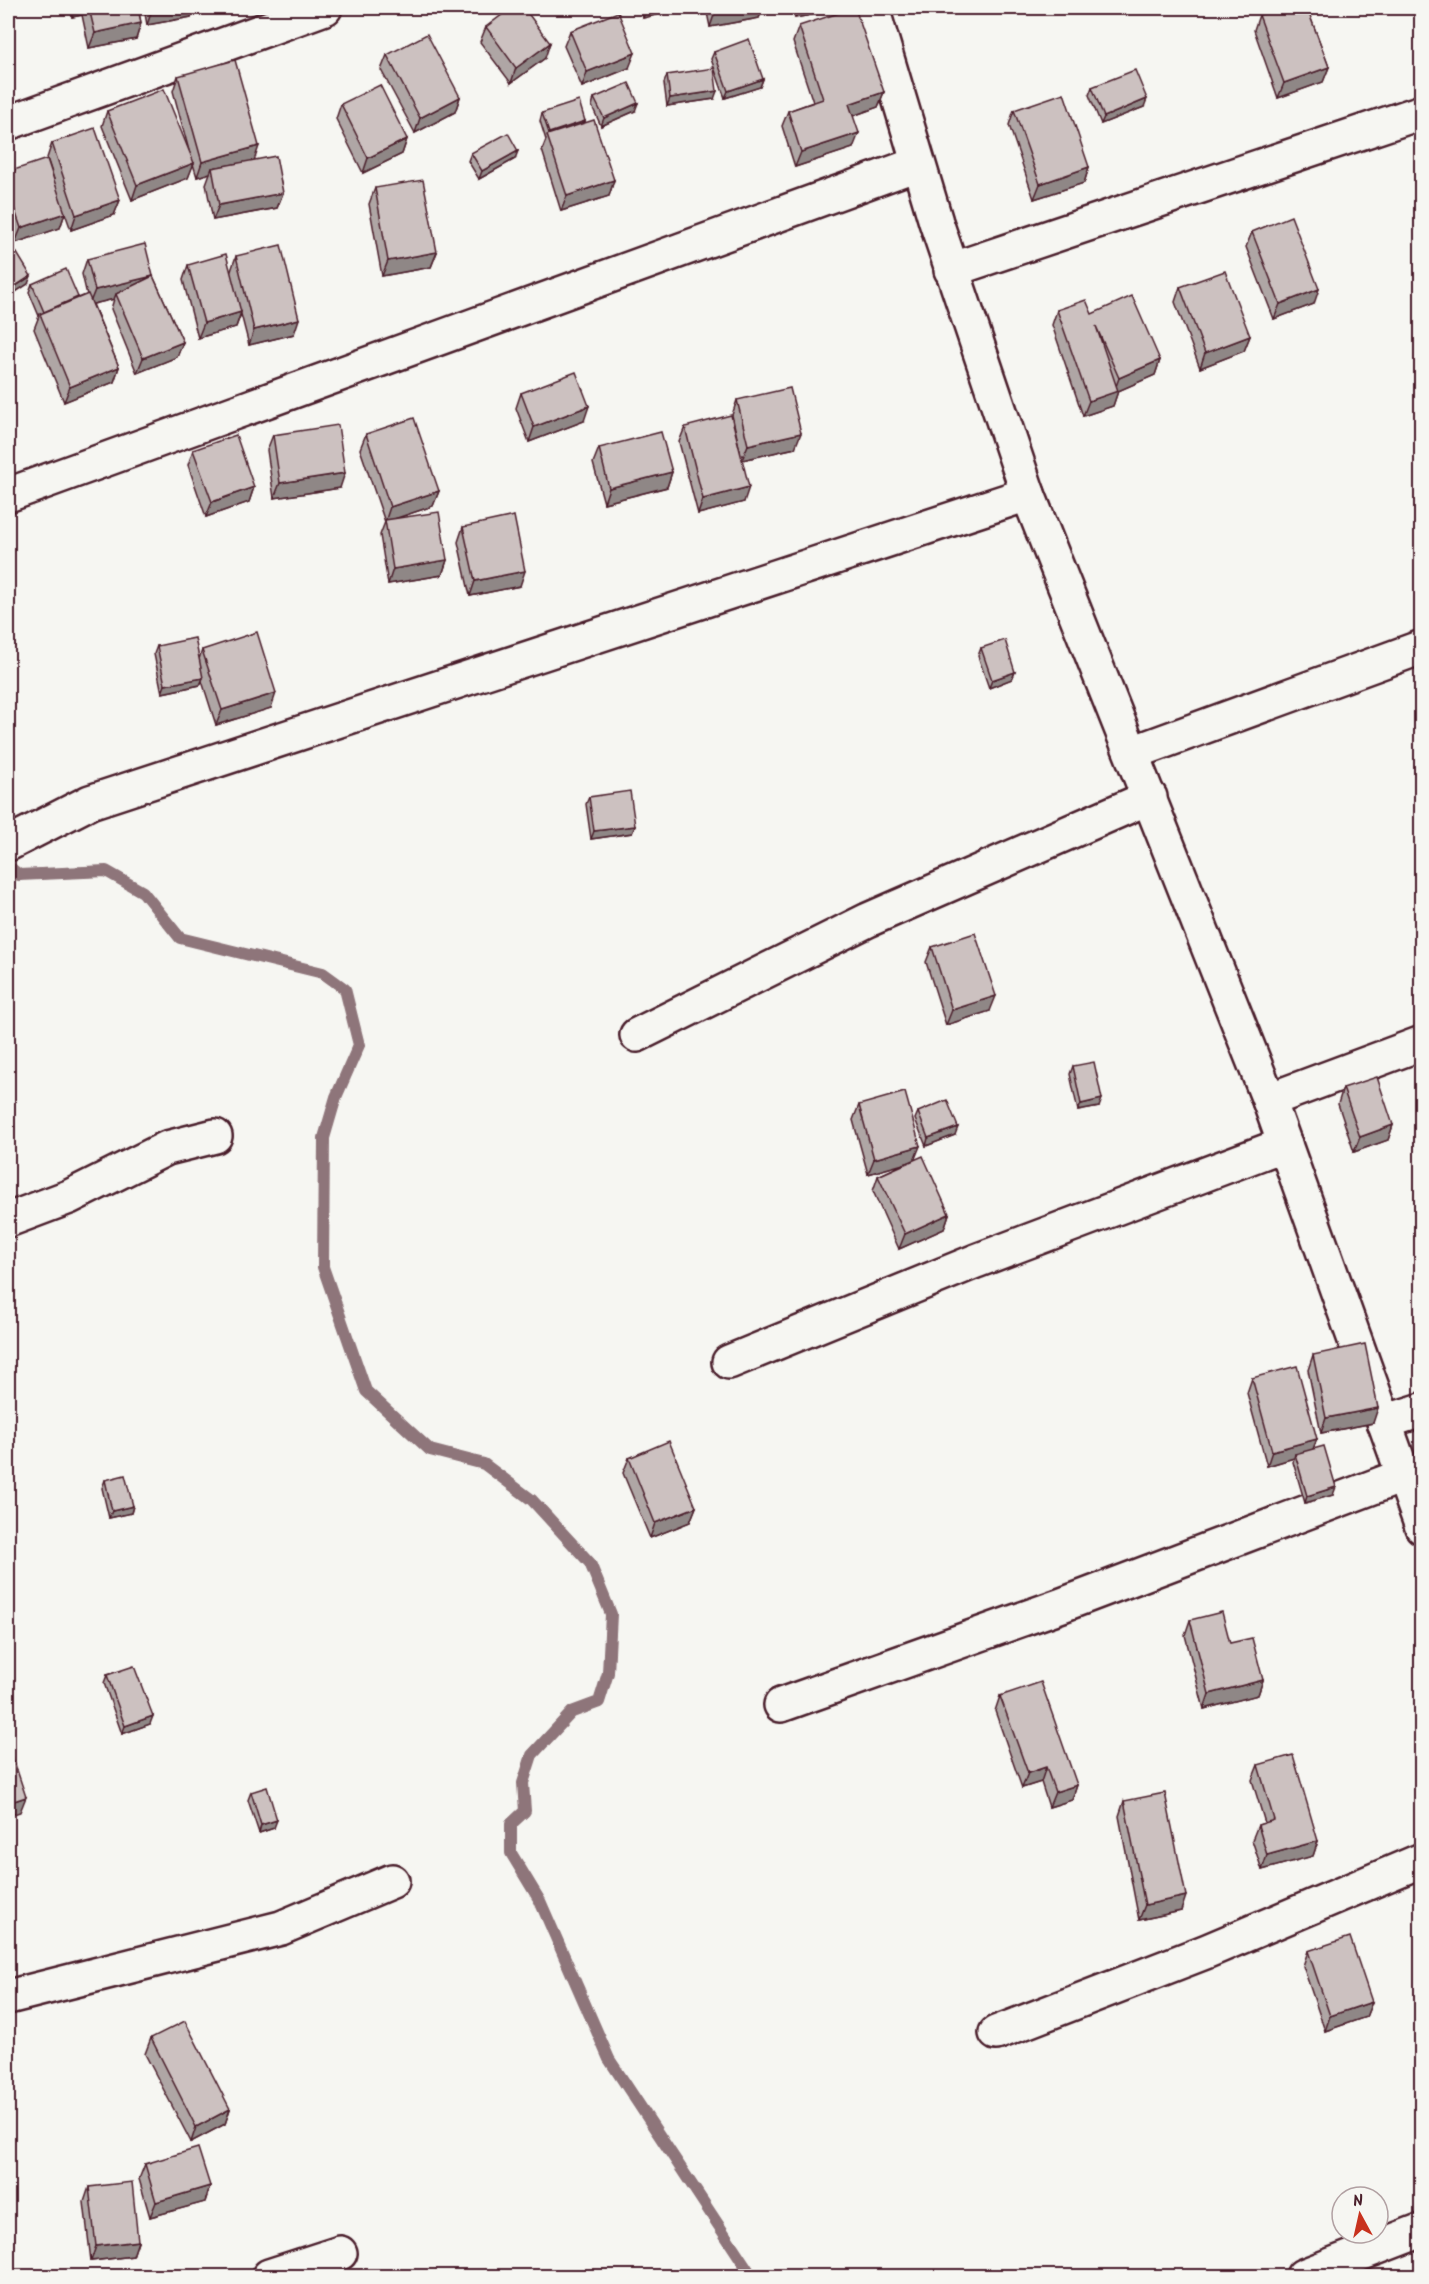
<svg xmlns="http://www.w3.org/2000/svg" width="1429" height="2284" font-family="Kalam,sans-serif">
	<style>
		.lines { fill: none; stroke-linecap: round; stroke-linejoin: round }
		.stream { stroke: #8e747a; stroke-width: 12 }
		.minor-casing { stroke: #4a1f2b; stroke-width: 38 }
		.minor { stroke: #f6f6f2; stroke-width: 33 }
		.wall { fill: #afa6a5; stroke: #4a1f2b; stroke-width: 1.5 }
		.shaded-wall { fill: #8f8786; stroke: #4a1f2b; stroke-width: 1.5 }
		.building { fill: #ccc1c0; stroke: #4a1f2b; stroke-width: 1.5 }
	</style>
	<rect width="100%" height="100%" fill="#f6f6f2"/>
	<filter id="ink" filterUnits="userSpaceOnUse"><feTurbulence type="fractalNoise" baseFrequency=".0167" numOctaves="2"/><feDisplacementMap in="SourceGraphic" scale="12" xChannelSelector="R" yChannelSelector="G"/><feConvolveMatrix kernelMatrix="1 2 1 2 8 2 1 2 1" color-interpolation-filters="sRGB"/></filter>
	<g filter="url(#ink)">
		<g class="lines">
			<polyline class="stream" points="8,866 19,875 106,871 143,892 180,938 323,973 345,989 359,1045 336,1097 324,1138 323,1267 366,1391 430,1450 484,1464 532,1500 590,1563 611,1614 608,1673 599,1702 572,1712 532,1755 523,1783 525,1811 511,1824 511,1853 540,1901 609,2059 752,2276"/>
			<defs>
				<g id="minor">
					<polyline points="872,8 936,222 1028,494 1269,1100 1422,1527"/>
					<polyline points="8,123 325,8"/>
					<polyline points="951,270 1422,112"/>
					<polyline points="8,495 917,164"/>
					<polyline points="1132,753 1422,647"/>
					<polyline points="8,844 90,802 1028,494"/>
					<polyline points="637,1035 868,920 1150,797"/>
					<polyline points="1269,1100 1422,1043"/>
					<polyline points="8,1220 69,1197 167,1148 215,1136"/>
					<polyline points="729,1362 976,1261 1285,1144"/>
					<polyline points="1384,1422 1422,1410"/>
					<polyline points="781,1705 1062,1605 1402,1476"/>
					<polyline points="8,1997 281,1928 392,1881"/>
					<polyline points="996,2033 1205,1952 1422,1860"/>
					<polyline points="269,2276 340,2253"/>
					<polyline points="1303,2276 1422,2230"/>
				</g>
			</defs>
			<use href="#minor" class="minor-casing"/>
			<use href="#minor" class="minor"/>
		</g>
		<g class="wall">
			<polygon points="70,8 138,8 141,23 136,39 89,48 82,15 72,17"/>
			<polygon points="144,8 194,8 191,17 147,25"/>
			<polygon points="640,8 684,8 643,18"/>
			<polygon points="706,8 763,8 759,18 710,27"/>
			<polygon points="793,8 849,8 795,18"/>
			<polygon points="1276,8 1307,8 1329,67 1323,82 1278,98 1254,30 1259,15 1277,9"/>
			<polygon points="799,26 884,92 878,107 853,116 853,148 795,167 782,126 788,111 813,102 793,42"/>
			<polygon points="486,27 545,58 511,83 480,42"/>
			<polygon points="570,31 629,68 582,87 564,46"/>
			<polygon points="714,52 763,79 760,87 725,98 711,59"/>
			<polygon points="387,55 460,97 455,112 415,133 381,70"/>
			<polygon points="667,75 714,99 667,106 664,83"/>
			<polygon points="178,76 283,193 277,208 213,220 206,184 210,173 197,177 193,164 188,178 132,200 102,126 107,111 191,158 173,91"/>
			<polygon points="1092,87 1144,107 1101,124 1089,95"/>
			<polygon points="594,98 635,111 601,126 592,106"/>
			<polygon points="341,104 407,139 402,154 363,173 336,119"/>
			<polygon points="1014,110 1089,167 1084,183 1034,199 1009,125"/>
			<polygon points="542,113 585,121 584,124 614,180 609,196 561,211 542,150 546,140 540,121"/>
			<polygon points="52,143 120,200 114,215 71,230 65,213 60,228 15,243 8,221 8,172 54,179 47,158"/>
			<polygon points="471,153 515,159 479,179 468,161"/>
			<polygon points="375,188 437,252 431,267 382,276 369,204"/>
			<polygon points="1422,216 1422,243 1417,229"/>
			<polygon points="1252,232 1314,304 1274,319 1246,247"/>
			<polygon points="236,256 294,334 249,345 241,314 236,327 198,338 183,280 188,265 231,271"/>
			<polygon points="87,259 153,276 183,342 177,357 137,373 111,309 114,299 93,304 119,367 114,382 64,402 34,329 39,316 29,292 32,284 78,297 77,299 87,295 82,274"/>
			<polygon points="1180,287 1250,336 1244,351 1200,368 1175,302"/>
			<polygon points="1057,310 1092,314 1160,360 1155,375 1118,391 1113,406 1083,416 1052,325"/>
			<polygon points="521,393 584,421 529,442 516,408"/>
			<polygon points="737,400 795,448 742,460 744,502 698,514 679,442 685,427 740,451 732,415"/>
			<polygon points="366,434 439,491 433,506 397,518 447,560 442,575 388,584 380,535 385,522 360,449"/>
			<polygon points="273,435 340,488 274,498 267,450"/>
			<polygon points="599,448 672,472 667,487 604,503 593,463"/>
			<polygon points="193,450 254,487 249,502 206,517 188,465"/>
			<polygon points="463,527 520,586 470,596 458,542"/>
			<polygon points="157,646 199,659 202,650 271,708 216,725 202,681 200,685 162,693 154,654"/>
			<polygon points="981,648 1015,672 1012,679 989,688 978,656"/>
			<polygon points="589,797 635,826 632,833 591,839 586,804"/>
			<polygon points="932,947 990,1011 946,1025 926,962"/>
			<polygon points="1073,1066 1099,1107 1078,1111 1070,1074"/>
			<polygon points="1343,1088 1393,1125 1388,1140 1354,1152 1338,1104"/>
			<polygon points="859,1105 915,1159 949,1214 944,1229 899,1249 873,1191 878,1176 906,1163 868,1174 853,1120"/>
			<polygon points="918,1112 955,1135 926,1146 915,1119"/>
			<polygon points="1313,1355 1373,1423 1321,1433 1308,1370"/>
			<polygon points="1252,1378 1317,1439 1313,1449 1333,1495 1305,1503 1293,1462 1294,1458 1267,1466 1247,1393"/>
			<polygon points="629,1458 696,1507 690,1522 650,1538 623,1473"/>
			<polygon points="105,1480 133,1506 131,1513 109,1518 102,1488"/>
			<polygon points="1190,1620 1230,1643 1263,1680 1258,1695 1204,1709 1185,1635"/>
			<polygon points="107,1675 150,1724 122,1734 104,1683"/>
			<polygon points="1000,1696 1077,1785 1072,1800 1049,1807 1041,1782 1022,1788 995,1711"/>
			<polygon points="1258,1765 1318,1841 1313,1856 1262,1870 1252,1840 1258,1825 1265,1823 1252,1780"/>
			<polygon points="251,1792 274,1828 259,1833 248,1800"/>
			<polygon points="1124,1801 1181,1911 1139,1920 1119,1816"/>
			<polygon points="1308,1951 1372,2002 1366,2017 1325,2031 1303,1966"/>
			<polygon points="151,2038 230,2109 225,2124 191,2142 145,2054"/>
			<polygon points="145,2164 210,2186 205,2202 150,2217 139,2179"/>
			<polygon points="89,2187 138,2241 133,2256 91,2261 84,2202"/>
		</g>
		<g class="shaded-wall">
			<polygon points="75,8 84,8 82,15 72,17"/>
			<polygon points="164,8 194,8 191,17 147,25 152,10"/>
			<polygon points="647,8 684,8 643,18"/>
			<polygon points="740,8 763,8 759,18 710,27 715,12"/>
			<polygon points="799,8 849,8 795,18"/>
			<polygon points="141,23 136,39 89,48 95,33"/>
			<polygon points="550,43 545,58 511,83 516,68"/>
			<polygon points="635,53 629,68 582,87 587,72"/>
			<polygon points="1329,67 1323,82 1278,98 1284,83"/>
			<polygon points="763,79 760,87 725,98 728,91"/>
			<polygon points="717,91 714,99 667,106 670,98"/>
			<polygon points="884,92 878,107 844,119 849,104"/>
			<polygon points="460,97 455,112 415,133 420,118"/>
			<polygon points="1147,99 1144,107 1101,124 1104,117"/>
			<polygon points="638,103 635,111 601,126 604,118"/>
			<polygon points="585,121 582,129 548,136 549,133"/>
			<polygon points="859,133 853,148 795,167 801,152"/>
			<polygon points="407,139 402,154 363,173 368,158"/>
			<polygon points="259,146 254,161 212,168 210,173 197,177 202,162"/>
			<polygon points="518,151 515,159 479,179 482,171"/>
			<polygon points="194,163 188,178 132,200 137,185"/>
			<polygon points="1089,167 1084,183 1034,199 1040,184"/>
			<polygon points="614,180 609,196 561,211 567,196"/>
			<polygon points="283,193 277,208 213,220 219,205"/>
			<polygon points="120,200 114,215 71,230 76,215"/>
			<polygon points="65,213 60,228 15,243 21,228"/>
			<polygon points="437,252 431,267 382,276 388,261"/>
			<polygon points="31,276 28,284 8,297 8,291"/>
			<polygon points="153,276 116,294 114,299 89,305 95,290"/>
			<polygon points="1319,289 1314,304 1274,319 1280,304"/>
			<polygon points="241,312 236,327 198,338 204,323"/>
			<polygon points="299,319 294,334 249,345 254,330"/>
			<polygon points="1250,336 1244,351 1200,368 1205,353"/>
			<polygon points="183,342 177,357 137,373 143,358"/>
			<polygon points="1160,360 1155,375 1118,391 1113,406 1083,416 1089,401 1114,392 1119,378"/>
			<polygon points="119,367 114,382 64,402 70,387"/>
			<polygon points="589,406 584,421 529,442 534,427"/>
			<polygon points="801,433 795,448 742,460 748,445"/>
			<polygon points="672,472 667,487 604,503 609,488"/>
			<polygon points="345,473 340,488 274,498 280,483"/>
			<polygon points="254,487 249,502 206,517 212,502"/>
			<polygon points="749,487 744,502 698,514 703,499"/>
			<polygon points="439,491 433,506 385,522 390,507"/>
			<polygon points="447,560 442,575 388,584 393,569"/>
			<polygon points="525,571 520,586 470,596 475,581"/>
			<polygon points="1015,672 1012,679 989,688 992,680"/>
			<polygon points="203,678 200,685 162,693 165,685"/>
			<polygon points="276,693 271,708 216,725 222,710"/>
			<polygon points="635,826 632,833 591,839 594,831"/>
			<polygon points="996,996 990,1011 946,1025 952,1010"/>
			<polygon points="1102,1099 1099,1107 1078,1111 1081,1104"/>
			<polygon points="1393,1125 1388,1140 1354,1152 1360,1137"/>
			<polygon points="958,1127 955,1135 926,1146 928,1138"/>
			<polygon points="920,1146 914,1161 868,1174 874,1159"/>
			<polygon points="949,1214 944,1229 899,1249 905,1234"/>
			<polygon points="1378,1408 1373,1423 1321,1433 1326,1418"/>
			<polygon points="1317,1439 1311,1454 1295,1454 1294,1458 1267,1466 1272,1451"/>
			<polygon points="1336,1487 1333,1495 1305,1503 1307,1496"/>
			<polygon points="133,1506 131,1513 109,1518 112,1511"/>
			<polygon points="696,1507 690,1522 650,1538 655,1523"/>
			<polygon points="1263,1680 1258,1695 1204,1709 1209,1694"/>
			<polygon points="153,1716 150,1724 122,1734 125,1726"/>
			<polygon points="1046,1767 1041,1782 1022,1788 1028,1773"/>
			<polygon points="1077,1785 1072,1800 1049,1807 1055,1792"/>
			<polygon points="26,1797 20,1812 8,1816 8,1803"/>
			<polygon points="277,1820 274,1828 259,1833 261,1825"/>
			<polygon points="1318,1841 1313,1856 1262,1870 1267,1855"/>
			<polygon points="1186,1896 1181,1911 1139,1920 1145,1905"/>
			<polygon points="1372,2002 1366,2017 1325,2031 1330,2016"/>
			<polygon points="230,2109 225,2124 191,2142 196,2127"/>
			<polygon points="210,2186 205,2202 150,2217 156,2202"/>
			<polygon points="138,2241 133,2256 91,2261 96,2246"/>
		</g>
		<g class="building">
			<polygon points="89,8 138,8 141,23 95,33"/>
			<polygon points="152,8 164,8 152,10"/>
			<polygon points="511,8 524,8 550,43 516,68 486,27"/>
			<polygon points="714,8 740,8 715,12"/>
			<polygon points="854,8 855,8 884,92 849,104 859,133 801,152 788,111 823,99 799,26"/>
			<polygon points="1280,8 1307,8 1329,67 1284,83 1259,15"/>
			<polygon points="618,12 635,53 587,72 570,31"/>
			<polygon points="427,34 460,97 420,118 387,55"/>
			<polygon points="749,39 763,79 728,91 714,52"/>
			<polygon points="235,60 259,146 202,162 178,76"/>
			<polygon points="714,68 717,91 670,98 667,75"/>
			<polygon points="1135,70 1147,99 1104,117 1092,87"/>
			<polygon points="629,83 638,103 604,118 594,98"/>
			<polygon points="380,85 407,139 368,158 341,104"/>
			<polygon points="164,89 194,163 137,185 107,111"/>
			<polygon points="1064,93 1089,167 1040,184 1014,110"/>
			<polygon points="579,101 585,121 549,133 542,113"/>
			<polygon points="594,120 614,180 567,196 547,135"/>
			<polygon points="95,128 120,200 76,215 52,143"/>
			<polygon points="508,133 518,151 482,171 471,153"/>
			<polygon points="276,156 283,193 219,205 212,168"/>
			<polygon points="47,159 65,213 21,228 8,190 8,172"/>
			<polygon points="423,180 437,252 388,261 375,188"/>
			<polygon points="1291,216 1319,289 1280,304 1252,232"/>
			<polygon points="145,244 153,276 95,290 87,259"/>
			<polygon points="12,245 31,276 8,291 8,247"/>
			<polygon points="281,245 299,319 254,330 236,256"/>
			<polygon points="226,254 241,312 204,323 188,265"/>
			<polygon points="66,269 78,297 44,312 32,284"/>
			<polygon points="1225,271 1250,336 1205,353 1180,287"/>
			<polygon points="153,276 183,342 143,358 116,294"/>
			<polygon points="88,294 119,367 70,387 40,314"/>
			<polygon points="1132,296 1160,360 1119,378 1096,326 1118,391 1089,401 1057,310 1086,300 1092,314"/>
			<polygon points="576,372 589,406 534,427 521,393"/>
			<polygon points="790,388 801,433 748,445 737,400"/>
			<polygon points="731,415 749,487 703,499 685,427"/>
			<polygon points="414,418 439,491 390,507 366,434"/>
			<polygon points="338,425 345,473 280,483 273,435"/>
			<polygon points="661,432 672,472 609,488 599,448"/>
			<polygon points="236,435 254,487 212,502 193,450"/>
			<polygon points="439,512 447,560 393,569 385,520"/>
			<polygon points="514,516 525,571 475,581 463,527"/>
			<polygon points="257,632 276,693 222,710 202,650"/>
			<polygon points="195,638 203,678 165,685 157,646"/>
			<polygon points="1005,640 1015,672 992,680 981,648"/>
			<polygon points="630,791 635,826 594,831 589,797"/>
			<polygon points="975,933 996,996 952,1010 932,947"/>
			<polygon points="1094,1062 1102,1099 1081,1104 1073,1066"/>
			<polygon points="1377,1077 1393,1125 1360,1137 1343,1088"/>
			<polygon points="905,1092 920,1146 874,1159 859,1105"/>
			<polygon points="947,1100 958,1127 928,1138 918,1112"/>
			<polygon points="923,1156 949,1214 905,1234 878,1176"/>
			<polygon points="1365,1344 1378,1408 1326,1418 1313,1355"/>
			<polygon points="1297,1366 1317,1439 1272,1451 1252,1378"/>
			<polygon points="669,1441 696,1507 655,1523 629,1458"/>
			<polygon points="1324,1446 1336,1487 1307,1496 1295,1454"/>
			<polygon points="125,1475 133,1506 112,1511 105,1480"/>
			<polygon points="1222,1612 1230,1643 1252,1638 1263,1680 1209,1694 1190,1620"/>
			<polygon points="134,1666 153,1716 125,1726 107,1675"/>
			<polygon points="1041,1682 1077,1785 1055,1792 1046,1767 1028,1773 1000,1696"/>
			<polygon points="8,1743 26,1797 8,1803"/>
			<polygon points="1293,1755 1318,1841 1267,1855 1258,1825 1274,1820 1258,1765"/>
			<polygon points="267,1787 277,1820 261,1825 251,1792"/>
			<polygon points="1165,1793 1186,1896 1145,1905 1124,1801"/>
			<polygon points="1350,1937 1372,2002 1330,2016 1308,1951"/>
			<polygon points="185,2021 230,2109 196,2127 151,2038"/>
			<polygon points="198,2148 210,2186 156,2202 145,2164"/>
			<polygon points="132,2182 138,2241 96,2246 89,2187"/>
		</g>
	</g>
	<rect width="1429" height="2284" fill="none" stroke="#f6f6f2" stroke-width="30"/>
	<rect x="15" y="15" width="1399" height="2254" fill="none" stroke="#4a1f2b" stroke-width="2" filter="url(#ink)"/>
	<g transform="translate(1360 2215) rotate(352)"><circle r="28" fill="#f6f6f2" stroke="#b1a0a2" stroke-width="1.5"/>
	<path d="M0-4.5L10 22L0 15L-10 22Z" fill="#c8321e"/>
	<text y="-9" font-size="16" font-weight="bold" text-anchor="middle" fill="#4a1f2b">N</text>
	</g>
</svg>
